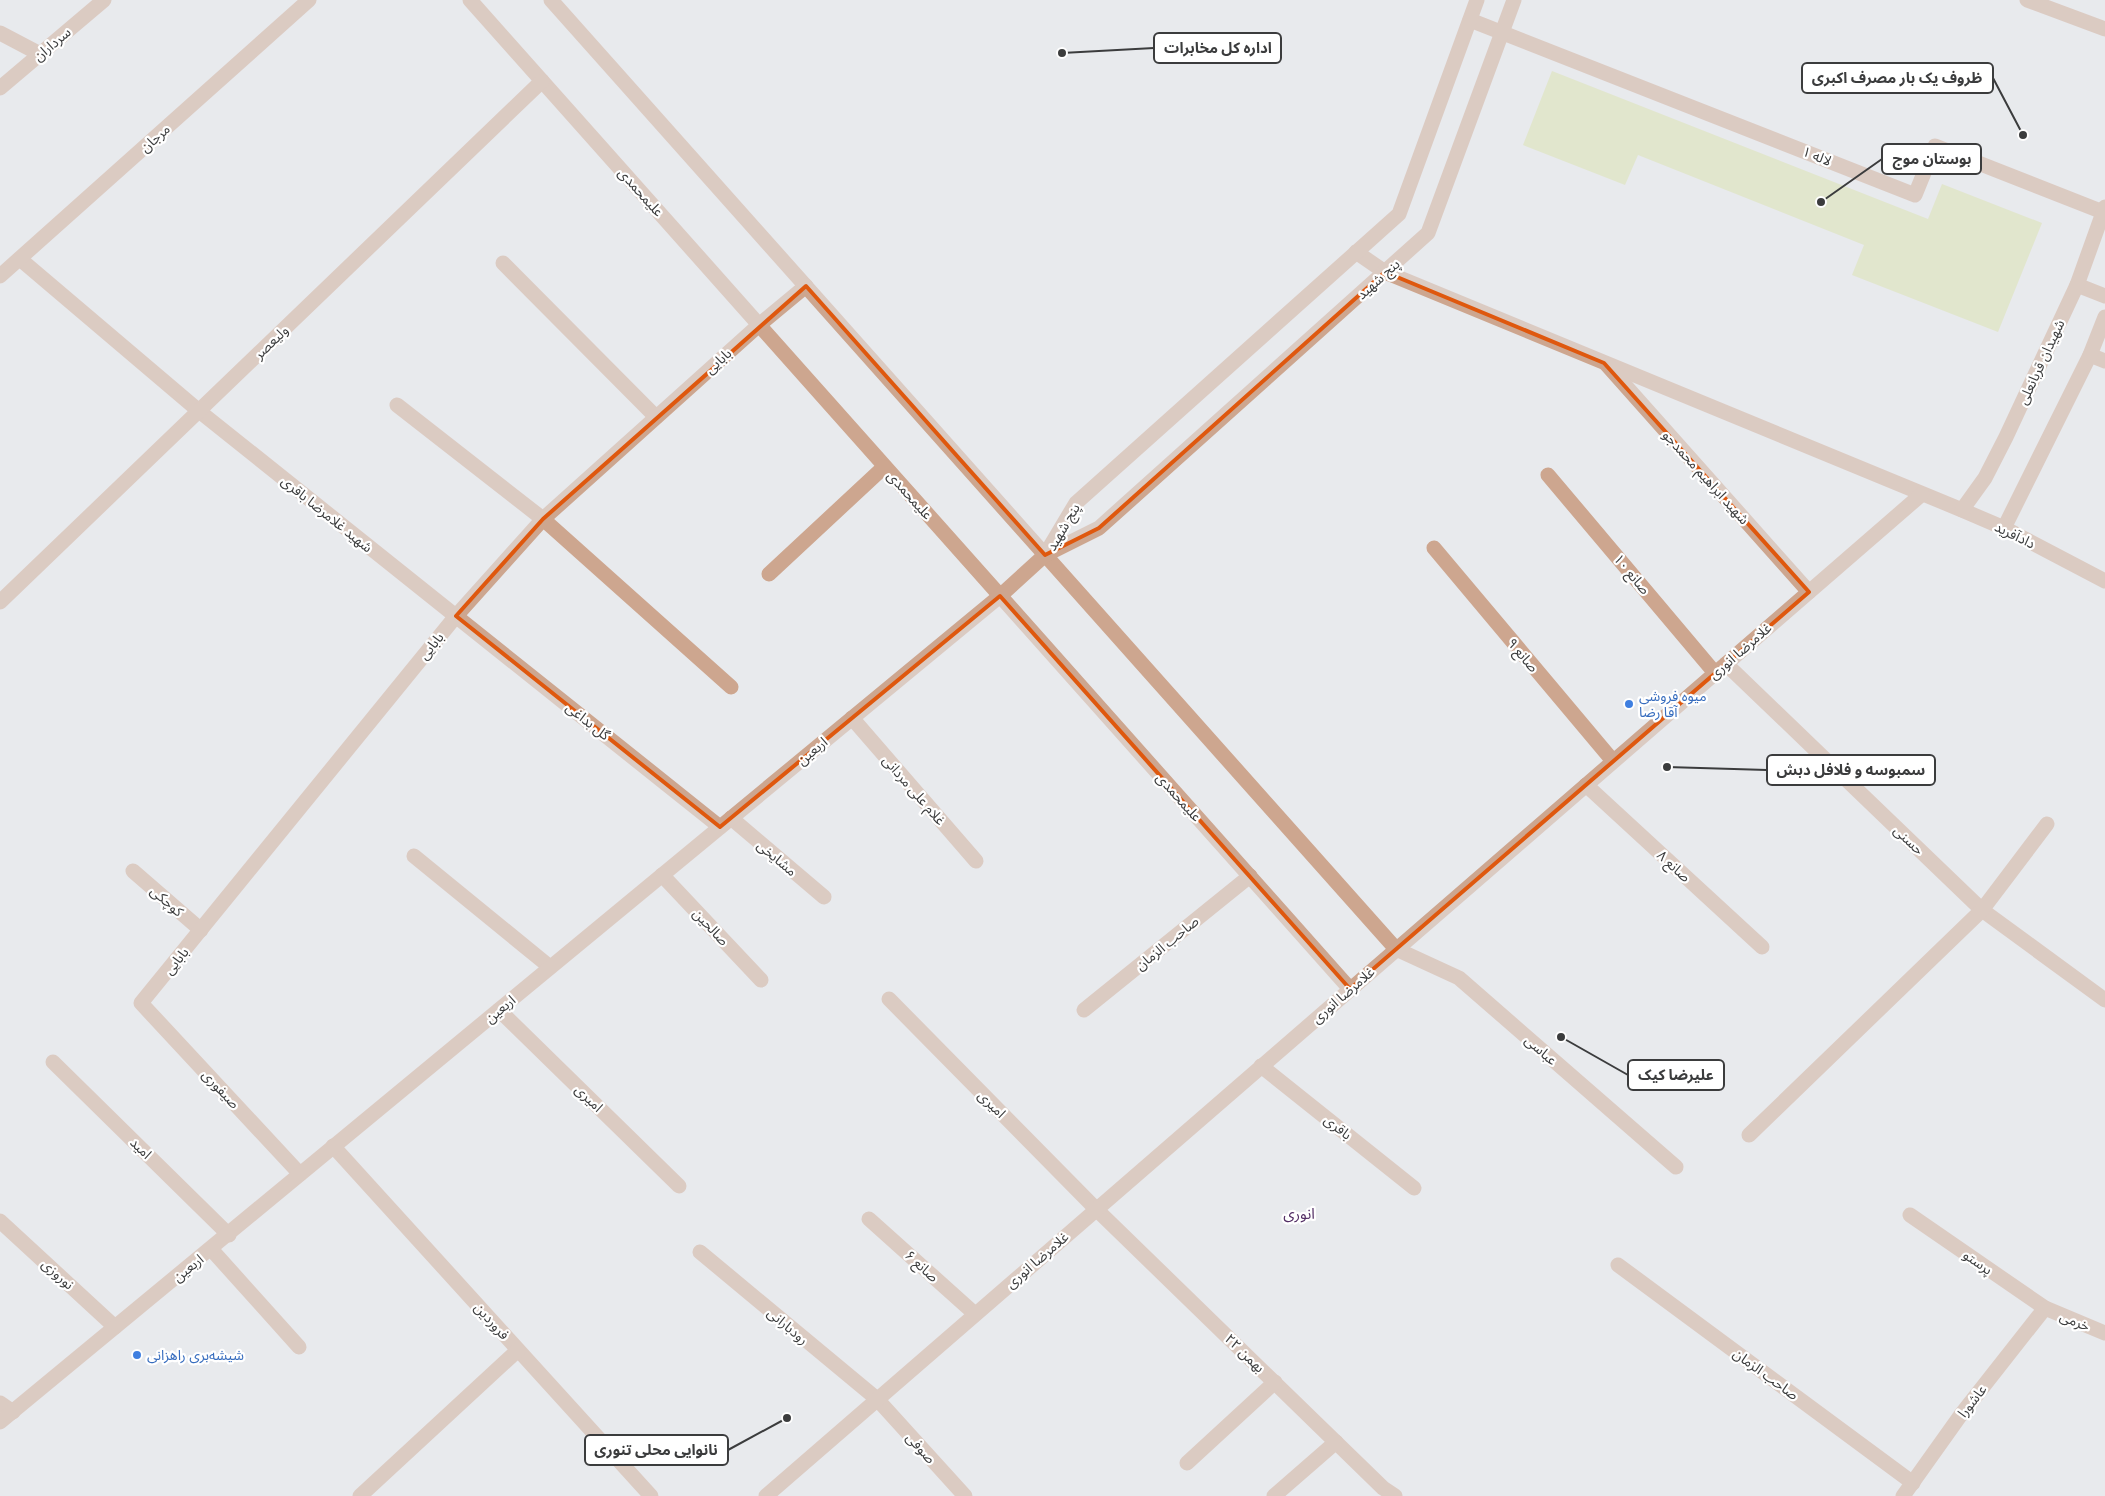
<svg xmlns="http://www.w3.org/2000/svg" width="2105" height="1496" font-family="'Public Sans','Noto Sans Arabic',sans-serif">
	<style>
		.green { fill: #dae2a7 }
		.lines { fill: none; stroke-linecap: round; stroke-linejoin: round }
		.minor { stroke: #cda68f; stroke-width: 15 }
		.marked { fill: none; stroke: #df580e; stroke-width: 4; stroke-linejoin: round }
		.shop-dot { fill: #3f7fe0; stroke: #fff; stroke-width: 2 }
		.labels { text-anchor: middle; stroke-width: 4.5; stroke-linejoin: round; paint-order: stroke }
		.street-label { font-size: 14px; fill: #3b3c3d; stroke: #fff }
		.shop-label { font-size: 14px; fill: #366cbe; stroke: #fff; text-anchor: start }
		.neighbourhood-label { font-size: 15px; fill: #532e65; stroke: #fff }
		.leader { fill: none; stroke: #3b3c3d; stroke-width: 2 }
		.callout-dot { fill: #3b3c3d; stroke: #fff; stroke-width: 2 }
		.callout { fill: #fff; stroke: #3b3c3d; stroke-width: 2 }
		.callout-label { font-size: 15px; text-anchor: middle; font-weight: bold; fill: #3b3c3d }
	</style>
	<rect width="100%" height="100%" fill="#e8eaed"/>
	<polygon class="green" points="1552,71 1928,219 1942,184 2042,223 1998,332 1852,275 1864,245 1638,155 1625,185 1523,145"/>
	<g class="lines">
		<g class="minor">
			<polyline points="470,0 1350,989"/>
			<polyline points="551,0 1396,949 1459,978 1676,1167"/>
			<polyline points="2027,0 2105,29"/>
			<polyline points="1470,20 1915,195 1935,146 2103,212"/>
			<polyline points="0,33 40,54"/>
			<polyline points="0,88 104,0"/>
			<polyline points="1356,252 1385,272 1962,510 2004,528 2105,581"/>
			<polyline points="20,259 199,411 720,827"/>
			<polyline points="503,263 656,417"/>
			<polyline points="0,276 309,0"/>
			<polyline points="2077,285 2105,296"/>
			<polyline points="2090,355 2105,361"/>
			<polyline points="1607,365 1809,592"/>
			<polyline points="397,405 543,519 731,687"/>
			<polyline points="1548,475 1715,673"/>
			<polyline points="1962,510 1985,478 2006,437 2077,285 2105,207"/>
			<polyline points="2004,528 2090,355 2105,317"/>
			<polyline points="1434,548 1613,761"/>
			<polyline points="1045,555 1076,503 1399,214 1477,0"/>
			<polyline points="769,574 884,467"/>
			<polyline points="0,602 542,81"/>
			<polyline points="1726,664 1982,910 2105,1000"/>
			<polyline points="852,718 976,861"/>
			<polyline points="1586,785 1762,947"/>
			<polyline points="731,818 824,897"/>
			<polyline points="414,856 550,967"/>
			<polyline points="133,871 201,930"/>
			<polyline points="662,875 761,980"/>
			<polyline points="889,999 1096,1209 1383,1488 1395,1496"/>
			<polyline points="499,1010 679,1186"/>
			<polyline points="1084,1010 1250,876"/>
			<polyline points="53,1062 229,1235"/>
			<polyline points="1261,1066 1414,1188"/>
			<polyline points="1749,1135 1982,910 2047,824"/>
			<polyline points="333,1146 651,1496"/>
			<polyline points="300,1174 141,1003 456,616 543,519 759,325 806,286"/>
			<polyline points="1910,1215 2045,1308 2105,1333"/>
			<polyline points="869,1219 975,1314"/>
			<polyline points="0,1221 115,1327"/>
			<polyline points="211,1249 299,1347"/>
			<polyline points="700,1252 877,1399 965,1496"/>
			<polyline points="1618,1265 1913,1483"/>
			<polyline points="0,1403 13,1412"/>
			<polyline points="0,1422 1000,596 1045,555 1099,528 1428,233 1514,0"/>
			<polyline points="1187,1463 1275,1382"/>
			<polyline points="360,1496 518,1350"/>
			<polyline points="766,1496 1922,494"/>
			<polyline points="1274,1496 1336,1442"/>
			<polyline points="1903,1496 1960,1416 2045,1308"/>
		</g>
	</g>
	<path d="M0 0H2105V1496H0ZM1385,272L1604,363L1809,592L1350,989L1000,596L720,827L456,616L543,519L806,286L1045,555L1099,528Z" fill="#e8eaed" fill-opacity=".55" fill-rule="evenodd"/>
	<path class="marked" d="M1385,272L1604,363L1809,592L1350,989L1000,596L720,827L456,616L543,519L806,286L1045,555L1099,528Z"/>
	<g class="shop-dot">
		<circle cx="1629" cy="704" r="5"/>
		<circle cx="137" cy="1355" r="5"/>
	</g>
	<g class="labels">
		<g class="street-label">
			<text transform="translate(52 44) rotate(-40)" y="5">سرداران</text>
			<text transform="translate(155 138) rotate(-42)" y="5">مرجان</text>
			<text transform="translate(1817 156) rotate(22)" y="5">لاله ۱</text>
			<text transform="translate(641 192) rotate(48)" y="5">علیمحمدی</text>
			<text transform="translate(1378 279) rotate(-42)" y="5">پنج شهید</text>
			<text transform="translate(271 342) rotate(-44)" y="5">ولیعصر</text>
			<text transform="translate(718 361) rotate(-42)" y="5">بابایی</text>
			<text transform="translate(2041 362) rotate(-65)" y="5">شهیدان قربانعلی</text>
			<text transform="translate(1706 477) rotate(48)" y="5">شهید ابراهیم محمدجو</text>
			<text transform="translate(910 495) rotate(48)" y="5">علیمحمدی</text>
			<text transform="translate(327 514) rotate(39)" y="5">شهید غلامرضا باقری</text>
			<text transform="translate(1063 527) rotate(-60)" y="5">پنج شهید</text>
			<text transform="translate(2015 535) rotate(26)" y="5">دادآفرید</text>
			<text transform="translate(1632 574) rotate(50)" y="5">صانع ۱۰</text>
			<text transform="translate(431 646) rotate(-51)" y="5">بابایی</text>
			<text transform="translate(1740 651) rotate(-41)" y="5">غلامرضا انوری</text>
			<text transform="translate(1523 655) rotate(50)" y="5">صانع ۹</text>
			<text transform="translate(588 721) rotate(38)" y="5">گل بداغی</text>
			<text transform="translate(812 751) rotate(-40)" y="5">اربعین</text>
			<text transform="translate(914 790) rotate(49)" y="5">غلام علی مردانی</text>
			<text transform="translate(1179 797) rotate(48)" y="5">علیمحمدی</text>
			<text transform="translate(1909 840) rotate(44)" y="5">حسنی</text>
			<text transform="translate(777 858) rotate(40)" y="5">مشایخی</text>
			<text transform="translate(1674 866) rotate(42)" y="5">صانع ۸</text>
			<text transform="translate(167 901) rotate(41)" y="5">کوچکی</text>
			<text transform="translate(711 927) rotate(47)" y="5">صالحین</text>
			<text transform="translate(1167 943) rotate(-39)" y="5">صاحب الزمان</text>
			<text transform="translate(176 961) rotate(-51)" y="5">بابایی</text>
			<text transform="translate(1343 995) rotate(-41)" y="5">غلامرضا انوری</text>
			<text transform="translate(500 1009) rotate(-40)" y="5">اربعین</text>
			<text transform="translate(1541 1050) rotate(41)" y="5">عباسی</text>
			<text transform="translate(221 1089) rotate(47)" y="5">صیفوری</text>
			<text transform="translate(589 1098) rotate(44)" y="5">امیری</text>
			<text transform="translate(992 1104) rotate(45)" y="5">امیری</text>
			<text transform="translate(1338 1127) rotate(38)" y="5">باقری</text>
			<text transform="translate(141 1148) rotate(44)" y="5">امید</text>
			<text transform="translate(1037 1260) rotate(-41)" y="5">غلامرضا انوری</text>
			<text transform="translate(1978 1262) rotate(35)" y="5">پرستو</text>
			<text transform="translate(922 1266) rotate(42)" y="5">صانع ۶</text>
			<text transform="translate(188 1268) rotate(-39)" y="5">اربعین</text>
			<text transform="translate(58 1274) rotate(42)" y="5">نوروزی</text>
			<text transform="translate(492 1321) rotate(48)" y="5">فروردین</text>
			<text transform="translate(2075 1321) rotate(22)" y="5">خرمی</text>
			<text transform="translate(788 1326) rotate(40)" y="5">رودبارانی</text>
			<text transform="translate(1245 1353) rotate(44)" y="5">۲۲ بهمن</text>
			<text transform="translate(1766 1374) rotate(36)" y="5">صاحب الزمان</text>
			<text transform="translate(1972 1401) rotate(-52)" y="5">عاشورا</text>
			<text transform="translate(921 1448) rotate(48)" y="5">صوفی</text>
		</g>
		<g class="shop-label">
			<text x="1639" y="701">میوه فروشی<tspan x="1639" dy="16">آقا رضا</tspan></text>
			<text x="147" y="1360">شیشه‌بری راهزانی</text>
		</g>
		<g class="neighbourhood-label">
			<text x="1299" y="1219">انوری</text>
		</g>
	</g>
	<path class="leader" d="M1062 53L1154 48M2023 135L1993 78M1821 202L1882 159M1667 767L1767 770M1561 1037L1628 1075M787 1418L728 1450"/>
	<g class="callout-dot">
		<circle cx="1062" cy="53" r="5"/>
		<circle cx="2023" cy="135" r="5"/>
		<circle cx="1821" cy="202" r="5"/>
		<circle cx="1667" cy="767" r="5"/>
		<circle cx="1561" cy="1037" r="5"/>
		<circle cx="787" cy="1418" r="5"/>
	</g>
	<g class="callout">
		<rect x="1154" y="33" width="127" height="30" rx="5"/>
		<rect x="1802" y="63" width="191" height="30" rx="5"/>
		<rect x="1882" y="144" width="99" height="30" rx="5"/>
		<rect x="1767" y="755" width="168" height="30" rx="5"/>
		<rect x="1628" y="1060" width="96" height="30" rx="5"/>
		<rect x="585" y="1435" width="143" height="30" rx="5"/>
	</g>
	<g class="callout-label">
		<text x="1218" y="53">اداره کل مخابرات</text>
		<text x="1897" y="83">ظروف یک بار مصرف اکبری</text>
		<text x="1932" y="164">بوستان موج</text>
		<text x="1851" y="775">سمبوسه و فلافل دبش</text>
		<text x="1676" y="1080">علیرضا کیک</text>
		<text x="656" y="1455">نانوایی محلی تنوری</text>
	</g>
</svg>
